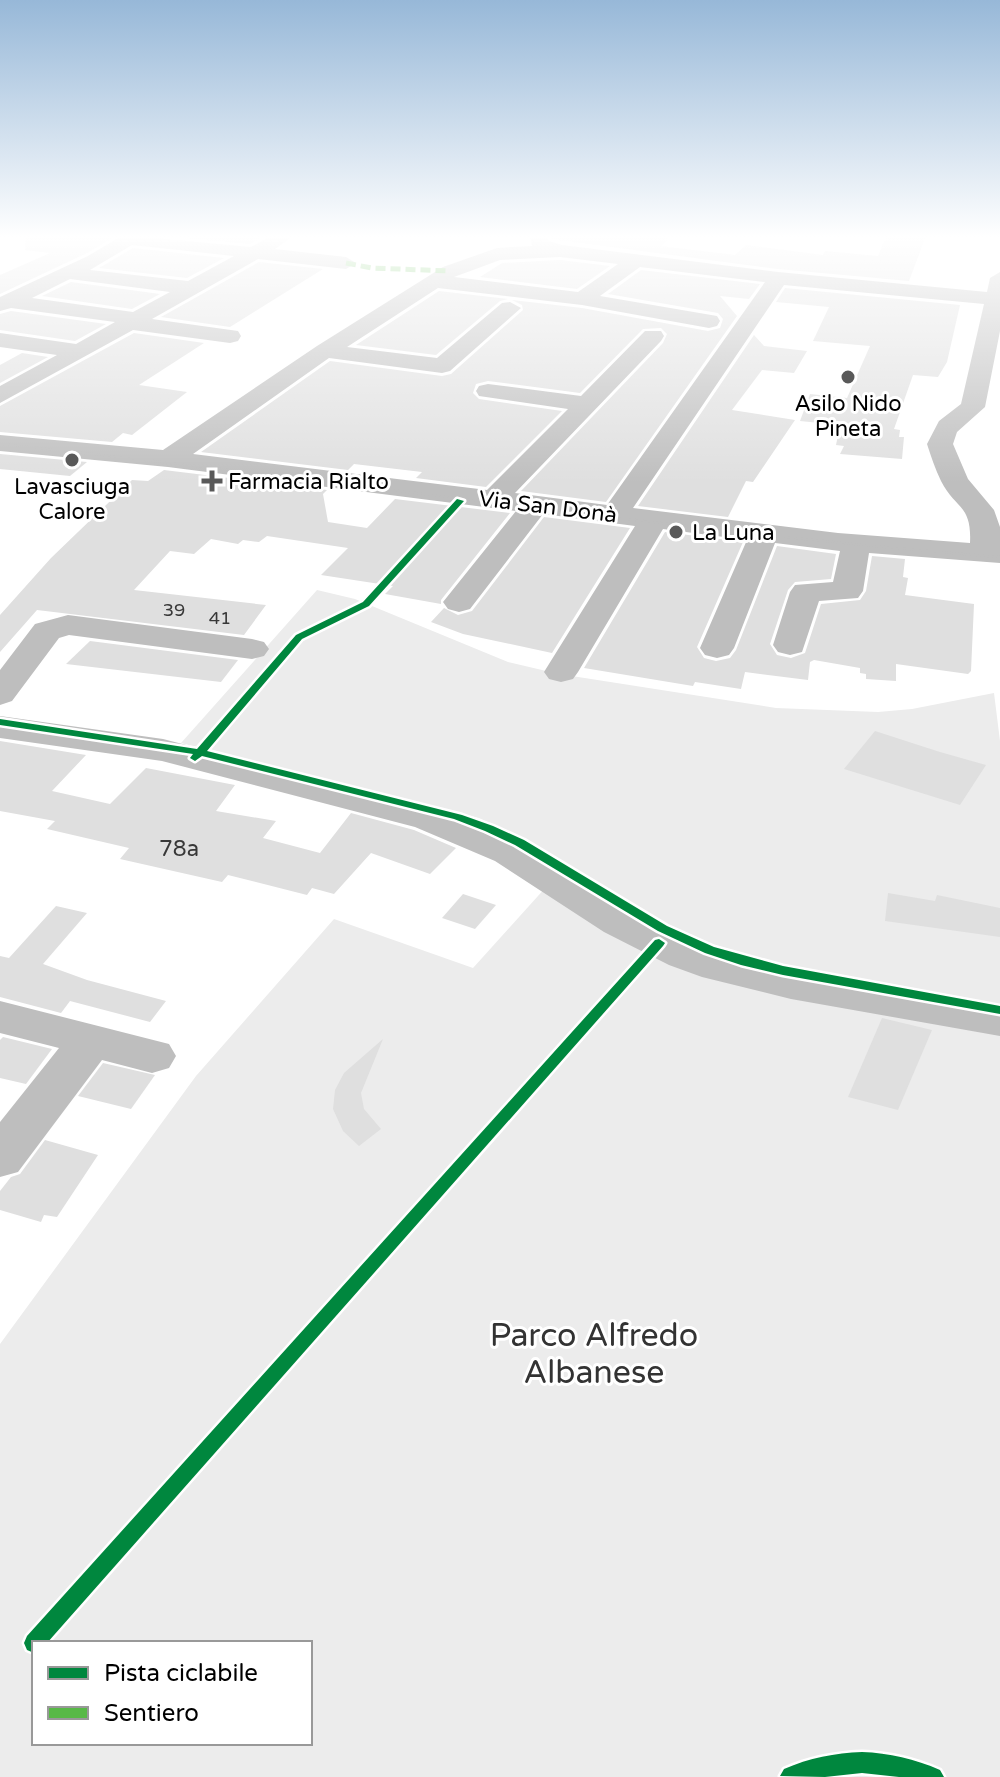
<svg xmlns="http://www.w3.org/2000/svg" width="1000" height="1777" font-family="'Varela Round',sans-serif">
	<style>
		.green { fill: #ececec; fill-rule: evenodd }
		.building { fill: #dfdfdf }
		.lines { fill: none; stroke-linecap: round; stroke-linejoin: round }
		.minor { fill: #bebebe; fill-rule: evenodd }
		.tram { stroke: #bebebe; stroke-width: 2 }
		.quiet { stroke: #58b947; stroke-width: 5; stroke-dasharray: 10 5; stroke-linecap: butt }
		.cycleway-casing { stroke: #fff; stroke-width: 5 }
		.cycleway { fill: #00873e; fill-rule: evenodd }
		.poi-dot { fill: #595959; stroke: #fff; stroke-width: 3 }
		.labels { text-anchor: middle; stroke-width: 6; stroke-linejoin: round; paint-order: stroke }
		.far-number-label { font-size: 18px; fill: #383838 }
		.far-poi-label { font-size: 22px; fill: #000; stroke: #fff }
		.far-street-label { font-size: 22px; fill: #000; stroke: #fff }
		.number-label { font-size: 22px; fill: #383838 }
		.near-park-label { font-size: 32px; fill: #333; stroke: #fff }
	</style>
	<rect width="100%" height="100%" fill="#fff"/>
	<path class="green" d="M317,590L355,599L508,662L559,674L776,708L878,712L912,709L994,693L1000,741V1777H0V1344L196,1076L334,919L473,968L565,866L533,844L479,818L181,743ZM34,1643H310V1743H34Z"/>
	<g class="building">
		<polygon points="26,235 118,235 87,253 0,294 0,275 50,253 25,250"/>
		<polygon points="150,235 239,235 263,237 250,244"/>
		<polygon points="556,235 672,235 661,246 735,255 746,245 823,255 825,251 878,256 887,235 926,236 909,281 778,269 551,239"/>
		<polygon points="133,248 224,258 187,278 99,268"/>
		<polygon points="560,260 610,266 577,289 480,277 502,263"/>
		<polygon points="259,262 323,269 230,327 161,317"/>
		<polygon points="641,270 760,284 749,299 720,296 737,316 606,502 521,491 663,343 667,334 661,328 643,329 580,393 488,381 476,384 473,393 479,399 562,411 486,487 416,478 422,472 354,464 348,470 201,452 330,361 442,376 451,374 523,310 522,305 512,300 582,308 708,331 720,328 723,319 718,313 608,294"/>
		<polygon points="71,282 160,294 132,309 42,296"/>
		<polygon points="785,288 960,305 947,362 938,377 913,375 894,429 900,430 899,437 904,437 902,459 840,454 844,446 836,445 840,425 800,421 810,394 847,398 870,346 813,341 829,307 776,302"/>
		<polygon points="439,291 508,299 500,301 436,355 356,345"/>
		<polygon points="11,311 106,324 75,341 0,330 0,314"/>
		<polygon points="134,333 204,343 139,385 187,392 132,435 123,433 112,442 0,432 0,406"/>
		<polygon points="754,335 764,346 807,351 794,373 762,370 732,410 795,420 753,482 746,481 728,517 638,506"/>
		<polygon points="22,353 48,357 0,383 0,365"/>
		<polygon points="0,454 87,462 70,476 0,469"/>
		<polygon points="164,470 327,490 323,494 328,522 367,528 395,499 510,513 441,600 441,604 385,594 393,586 321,575 348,548 267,536 259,542 243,540 238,544 211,539 194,554 170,551 134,590 266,605 244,635 37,610 0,652 0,615 51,558 132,480 148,481"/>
		<polygon points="544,517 630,528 552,653 463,634 431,622 444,608 458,615 472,611"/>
		<polygon points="665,532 743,542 697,647 704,658 716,661 730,658 736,650 777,546 836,554 831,579 795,582 788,590 770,644 777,655 791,658 805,653 821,604 860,600 866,591 872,556 905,559 903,577 908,578 905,595 974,604 971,671 968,674 896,664 896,681 866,679 866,674 860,673 860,668 814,660 810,662 808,680 745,672 741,689 695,682 693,686 584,668"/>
		<polygon points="90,641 238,660 221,682 66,664"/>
		<polygon points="875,731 940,752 986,765 960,805 844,769"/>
		<polygon points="0,741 86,755 52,791 110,804 146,768 235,785 216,811 276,821 263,838 320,853 351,813 414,830 456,848 430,874 371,853 334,894 312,888 307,895 228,875 222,882 120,859 129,848 47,829 55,821 0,811"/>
		<polygon points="888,893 935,901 937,895 1000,908 1000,937 885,921"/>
		<polygon points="463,894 496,905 475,929 442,918"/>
		<polygon points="56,906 87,913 43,964 87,980 166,1001 150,1022 70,1001 61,1013 0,997 0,956 9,958"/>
		<polygon points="882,1018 932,1030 898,1110 848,1097"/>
		<polygon points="3,1037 52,1049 26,1084 0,1078 0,1040"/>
		<polygon points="383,1039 361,1093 364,1109 381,1129 359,1146 343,1131 333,1109 335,1090 344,1073"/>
		<polygon points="103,1063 155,1075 131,1109 78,1096"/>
		<polygon points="45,1140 98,1155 57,1217 44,1215 41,1222 0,1210 0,1191 11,1177 20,1174"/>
	</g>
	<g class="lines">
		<g class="minor">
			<path d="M123,235L251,247L273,235H295L275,249L346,257L356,263L346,269L258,259L152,319L238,331L241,336L238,341L230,343L133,330L0,403V386L57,355L0,347V333L76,344L115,322L11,308L0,311V297L88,256ZM132,245L234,256L188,281L90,270ZM70,279L170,292L133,312L32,298Z"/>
			<path d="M530,235H546L549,241L562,245L778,272L987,292L990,278L1000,272V331L985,407L957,432L953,444L968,479L994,510L1000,527V563L869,553L863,591L858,598L819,601L802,652L790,655L778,652L773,645L790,592L795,585L833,582L840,551L775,543L734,648L729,655L717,658L705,655L700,648L747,540L663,529L578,672L573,679L561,682L549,679L544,672L635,526L543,514L470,609L459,612L448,609L443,602L516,511L168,467L0,451V435L163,450L317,346L443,267L497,248L532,246ZM560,257L618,264L578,292L454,277L500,260ZM640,267L765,282L607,505L515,493L661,341L664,336L661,331H645L581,396L488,384L479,386L476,391L479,396L568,409L487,490L193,454L329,358L442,373L450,371L521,308L510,302L502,303L437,358L347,347L438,288L582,305L709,328L717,326L720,321L717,316L600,296ZM784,285L984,304L961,404L939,421L927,444C931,456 935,469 941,481C955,509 972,504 970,543L838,533L633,508Z"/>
			<polygon points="68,615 252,639 264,642 269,649 264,656 252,659 69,635 59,638 12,701 0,705 0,670 35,624"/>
			<polygon points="0,716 163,739 443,811 523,843 634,912 728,955 791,969 1000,1004 1000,1036 791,999 702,977 669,965 604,932 495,861 415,827 162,761 0,738"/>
			<polygon points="0,1001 169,1044 176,1056 169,1068 152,1073 102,1060 18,1172 0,1177 0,1122 59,1048 0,1033"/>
		</g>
		<path class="tram" d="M0,444C334,478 666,531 1000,557"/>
		<polyline class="quiet" points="346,263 372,268 450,271"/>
		<defs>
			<g id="cycleway">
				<polygon points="457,499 464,501 369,606 302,639 207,751 462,815 493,826 524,840 667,926 714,947 783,966 1000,1006 1000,1014 783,975 741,965 705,953 658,931 515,845 485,831 454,819 202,756 195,761 190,758 193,754 0,725 0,719 197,749 296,635 363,602"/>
				<polygon points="659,939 665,943 663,946 47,1643 34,1643 34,1653 27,1650 24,1643 27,1636 655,940"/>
				<path d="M862,1752C889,1753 915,1759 940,1770L944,1777H899L862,1773L825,1777L780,1776L784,1769C809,1758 835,1753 862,1752Z"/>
			</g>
		</defs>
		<use href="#cycleway" class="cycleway-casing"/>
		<use href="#cycleway" class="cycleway"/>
	</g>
	<linearGradient id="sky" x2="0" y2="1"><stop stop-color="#97b8d8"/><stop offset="0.49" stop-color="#fff"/><stop offset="1" stop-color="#fff" stop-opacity="0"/></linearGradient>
	<rect width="1000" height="483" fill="url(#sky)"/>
	<g class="poi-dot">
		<circle cx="848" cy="377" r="8"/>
		<circle cx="72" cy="460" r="8"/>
		<path d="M208 469h8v8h8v8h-8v8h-8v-8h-8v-8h8z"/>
		<circle cx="676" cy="532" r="8"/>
	</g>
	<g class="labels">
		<g class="far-number-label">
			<text x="174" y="616">39</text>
			<text x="220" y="624">41</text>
		</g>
		<g class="far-poi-label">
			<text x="848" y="411">Asilo Nido<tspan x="848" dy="25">Pineta</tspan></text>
			<text x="228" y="489" text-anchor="start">Farmacia Rialto</text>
			<text x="72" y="494">Lavasciuga<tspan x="72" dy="25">Calore</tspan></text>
			<text x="692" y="540" text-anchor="start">La Luna</text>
		</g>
		<g class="far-street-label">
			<text transform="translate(548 506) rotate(7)" y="8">Via San Donà</text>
		</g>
		<g class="number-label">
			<text x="179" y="856">78a</text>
		</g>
		<g class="near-park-label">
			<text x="594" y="1346">Parco Alfredo<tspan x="594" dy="37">Albanese</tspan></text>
		</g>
	</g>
	<rect x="32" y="1641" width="280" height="104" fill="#ffffff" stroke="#999999" stroke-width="2"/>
	<rect x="48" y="1667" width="40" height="12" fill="#00873e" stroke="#999999" stroke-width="2"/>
	<text x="104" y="1681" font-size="24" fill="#000000">Pista ciclabile</text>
	<rect x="48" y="1707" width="40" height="12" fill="#58b947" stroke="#999999" stroke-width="2"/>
	<text x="104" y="1721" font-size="24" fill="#000000">Sentiero</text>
</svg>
